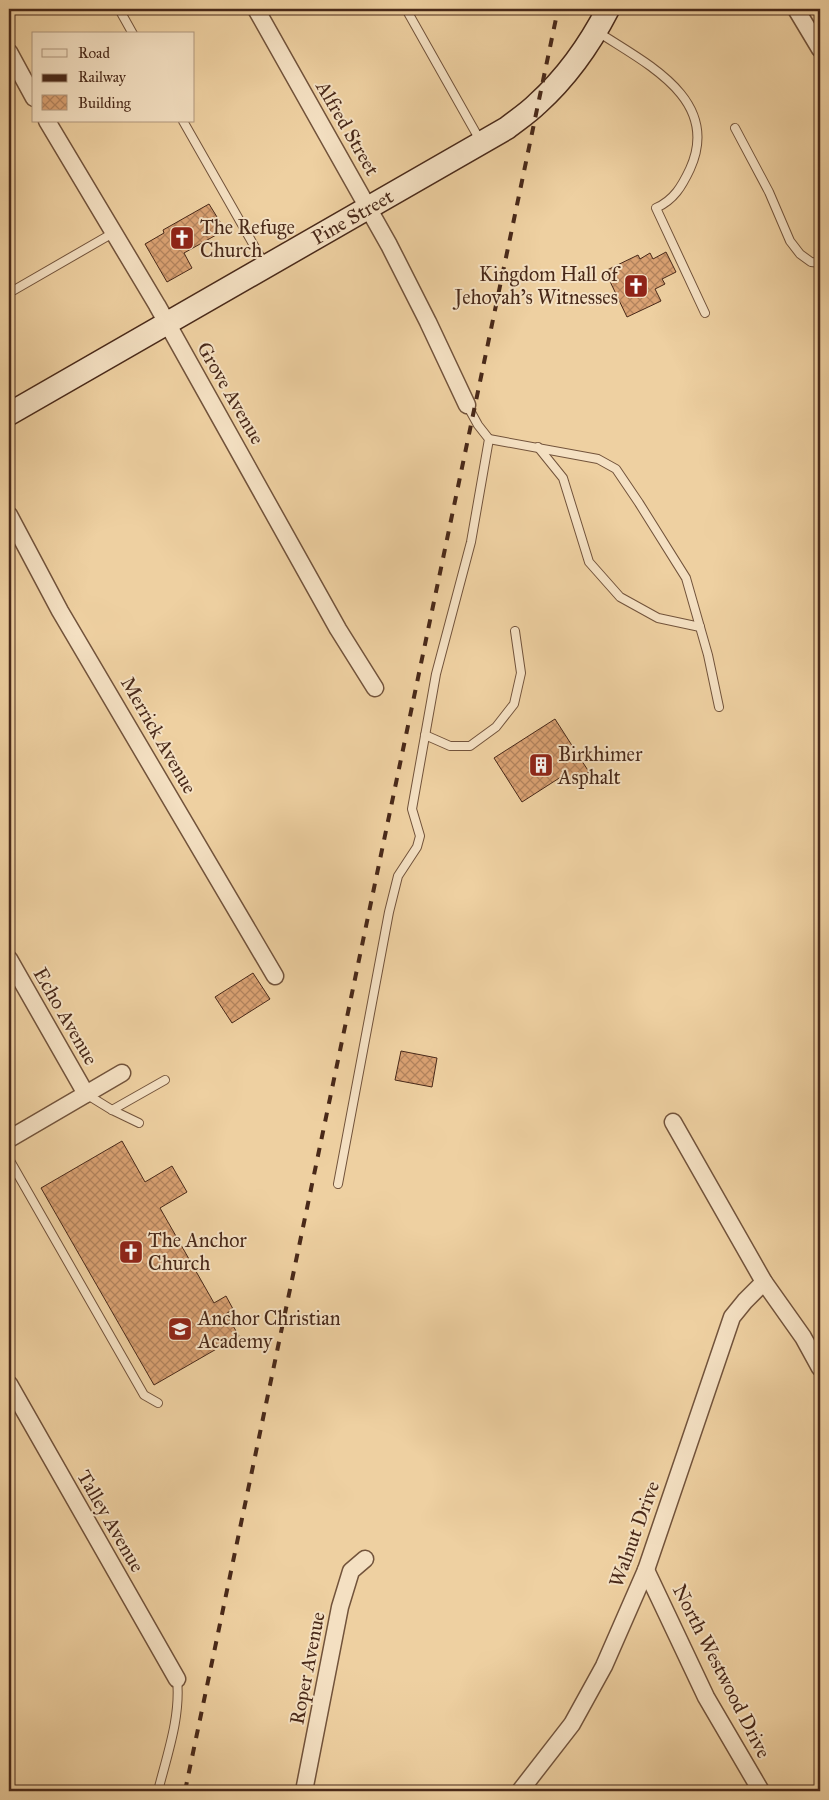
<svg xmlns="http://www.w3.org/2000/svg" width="829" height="1800" font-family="'IM FELL Great Primer',serif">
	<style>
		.building { fill: url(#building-cross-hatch); stroke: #492919 }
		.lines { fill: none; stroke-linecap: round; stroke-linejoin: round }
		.lane-casing { stroke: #72533b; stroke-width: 10 }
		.street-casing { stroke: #72533b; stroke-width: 19 }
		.secondary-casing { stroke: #492919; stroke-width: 25 }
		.lane { stroke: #f4e0c2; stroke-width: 8 }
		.street { stroke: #f4e0c2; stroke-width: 16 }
		.secondary { stroke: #f4e0c2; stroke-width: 22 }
		.rail { stroke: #492919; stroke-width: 4; stroke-dasharray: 9 9; stroke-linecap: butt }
		.labels { text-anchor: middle; stroke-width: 4; stroke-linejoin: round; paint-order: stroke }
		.street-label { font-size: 20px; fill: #492919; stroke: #f4e0c2 }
		.poi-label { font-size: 20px; fill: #492919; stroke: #f4e0c2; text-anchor: start }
	</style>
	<defs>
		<pattern id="building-cross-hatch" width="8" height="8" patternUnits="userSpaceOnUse" patternTransform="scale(1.25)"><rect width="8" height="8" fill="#d9a172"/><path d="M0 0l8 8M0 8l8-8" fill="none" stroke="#b2835d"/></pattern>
	</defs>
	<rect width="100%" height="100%" fill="#eed0a1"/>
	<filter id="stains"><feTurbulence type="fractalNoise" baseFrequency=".004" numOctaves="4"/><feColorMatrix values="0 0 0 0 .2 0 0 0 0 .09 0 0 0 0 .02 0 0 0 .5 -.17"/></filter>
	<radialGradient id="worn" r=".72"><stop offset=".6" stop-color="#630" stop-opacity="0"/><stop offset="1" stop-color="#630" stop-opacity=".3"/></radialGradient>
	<g class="building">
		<polygon points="209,204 225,230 184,253 192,268 167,282 145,244 164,233 163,230"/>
		<polygon points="666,252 676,272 662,279 665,284 655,289 661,301 627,317 605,271 638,255 640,259 650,253 653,259"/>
		<polygon points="555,719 589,772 569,785 564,775 522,802 494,758"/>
		<polygon points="253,973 270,999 232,1023 215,997"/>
		<polygon points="401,1051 437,1058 432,1087 395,1080"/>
		<polygon points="122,1141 145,1182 172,1166 187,1192 160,1208 214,1303 226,1296 233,1309 226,1314 239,1336 154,1385 41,1188"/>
	</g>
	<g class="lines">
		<defs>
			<g id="lane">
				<polyline points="119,9 133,34"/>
				<polyline points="406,9 481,142"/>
				<path d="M598,32C645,63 722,99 690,169C682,186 674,200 656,208L705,313"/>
				<polyline points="183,121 265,265"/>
				<polyline points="735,128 769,192 790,241 800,254 811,262 820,263"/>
				<polyline points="9,293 113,233"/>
				<polyline points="489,439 598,459 616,469 639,503 686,578 708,655 719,707"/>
				<polyline points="538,447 563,478 589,562 620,597 658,618 700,627"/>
				<polyline points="425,735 450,746 470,746 496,727 514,704 521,673 515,631"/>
				<polyline points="86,1094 112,1110 139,1123"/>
				<polyline points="112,1110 165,1080"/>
				<polyline points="9,1159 144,1395 158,1403"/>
				<polyline points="338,1184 389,912 398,876 417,847 420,836 412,809 436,674 471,542 489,439 478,425 467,405"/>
				<path d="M158,1791C167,1755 181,1717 177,1679"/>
			</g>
			<g id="street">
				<polyline points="256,9 389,245 428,322 467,405"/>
				<polyline points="796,9 820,49"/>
				<polyline points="9,52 34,98"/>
				<polyline points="47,121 157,305 338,629 375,688"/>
				<polyline points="9,515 60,611 275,976"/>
				<polyline points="9,959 86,1094"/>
				<polyline points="673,1122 764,1282 803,1337 820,1368"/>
				<polyline points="9,1139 122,1073"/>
				<polyline points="9,1384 177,1679"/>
				<polyline points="646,1570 706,1697 761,1791"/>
				<polyline points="304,1791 340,1607 351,1571 365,1559"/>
				<polyline points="520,1791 572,1724 604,1666 646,1570 732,1317 745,1301 764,1282"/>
			</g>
			<g id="secondary">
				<path id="s1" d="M9,414L507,128C517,120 528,113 537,104C567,77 590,44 608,9"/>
			</g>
		</defs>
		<use href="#lane" class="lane-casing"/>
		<use href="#street" class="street-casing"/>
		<use href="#secondary" class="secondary-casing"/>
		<use href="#lane" class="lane"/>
		<use href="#street" class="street"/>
		<use href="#secondary" class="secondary"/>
		<polyline class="rail" points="185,1791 558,9"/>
	</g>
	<defs>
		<symbol id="church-square" viewBox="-11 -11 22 22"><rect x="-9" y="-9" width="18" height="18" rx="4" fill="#8f2418" stroke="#f4e0c2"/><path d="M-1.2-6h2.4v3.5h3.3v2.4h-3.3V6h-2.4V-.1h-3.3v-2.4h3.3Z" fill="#fff"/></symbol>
		<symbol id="building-square" viewBox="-11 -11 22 22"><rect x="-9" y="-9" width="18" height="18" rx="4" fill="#8f2418" stroke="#f4e0c2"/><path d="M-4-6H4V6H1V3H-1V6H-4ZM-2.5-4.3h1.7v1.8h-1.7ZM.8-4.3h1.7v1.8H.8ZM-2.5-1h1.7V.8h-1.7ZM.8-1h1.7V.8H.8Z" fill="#fff"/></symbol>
		<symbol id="school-square" viewBox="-11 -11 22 22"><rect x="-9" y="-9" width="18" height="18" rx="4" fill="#8f2418" stroke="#f4e0c2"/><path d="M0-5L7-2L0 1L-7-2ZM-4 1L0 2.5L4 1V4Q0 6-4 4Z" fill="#fff"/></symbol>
	</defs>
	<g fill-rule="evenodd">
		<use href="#church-square" x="168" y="224" width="28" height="28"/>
		<use href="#church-square" x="622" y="272" width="28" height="28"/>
		<use href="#building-square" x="527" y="751" width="28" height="28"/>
		<use href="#church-square" x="117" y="1238" width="28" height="28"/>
		<use href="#school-square" x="166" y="1315" width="28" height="28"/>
	</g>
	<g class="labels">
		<g class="street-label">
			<text transform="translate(348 128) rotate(60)" y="7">Alfred Street</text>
			<text dy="7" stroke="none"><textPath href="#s1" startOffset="396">Pine Street</textPath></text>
			<text transform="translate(231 393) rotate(60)" y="7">Grove Avenue</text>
			<text transform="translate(159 735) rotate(60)" y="7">Merrick Avenue</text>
			<text transform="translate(66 1016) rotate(60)" y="7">Echo Avenue</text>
			<text transform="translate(111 1521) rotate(60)" y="7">Talley Avenue</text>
			<text transform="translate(634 1534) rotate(-70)" y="7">Walnut Drive</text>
			<text transform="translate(307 1668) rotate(-79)" y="7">Roper Avenue</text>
			<text transform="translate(722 1671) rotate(63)" y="7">North Westwood Drive</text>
		</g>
		<g class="poi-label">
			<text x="200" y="234">The Refuge<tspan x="200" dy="23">Church</tspan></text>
			<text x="618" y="281" text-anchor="end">Kingdom Hall of<tspan x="618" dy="23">Jehovah's Witnesses</tspan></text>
			<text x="558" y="761">Birkhimer<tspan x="558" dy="23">Asphalt</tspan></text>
			<text x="148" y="1247">The Anchor<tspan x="148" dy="23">Church</tspan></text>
			<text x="198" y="1325">Anchor Christian<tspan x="198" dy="23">Academy</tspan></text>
		</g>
	</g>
	<rect width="829" height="1800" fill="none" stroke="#eed0a1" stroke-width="30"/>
	<rect x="10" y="10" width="809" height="1780" fill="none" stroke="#492919" stroke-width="2.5"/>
	<rect x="15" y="15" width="799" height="1770" fill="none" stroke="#492919"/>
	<rect x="32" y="32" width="162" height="90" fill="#f4e0c2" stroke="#b0977e"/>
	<rect x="42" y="49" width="25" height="8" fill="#f4e0c2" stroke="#b0977e"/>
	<text x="78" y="58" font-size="15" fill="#492919">Road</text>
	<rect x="42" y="74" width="25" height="8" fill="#492919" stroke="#b0977e"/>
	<text x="78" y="82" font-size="15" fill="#492919">Railway</text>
	<rect x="42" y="95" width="25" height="15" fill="url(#building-cross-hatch)" stroke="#b0977e"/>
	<text x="78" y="108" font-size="15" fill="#492919">Building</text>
	<rect width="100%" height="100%" filter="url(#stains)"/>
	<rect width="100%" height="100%" fill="url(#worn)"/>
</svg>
